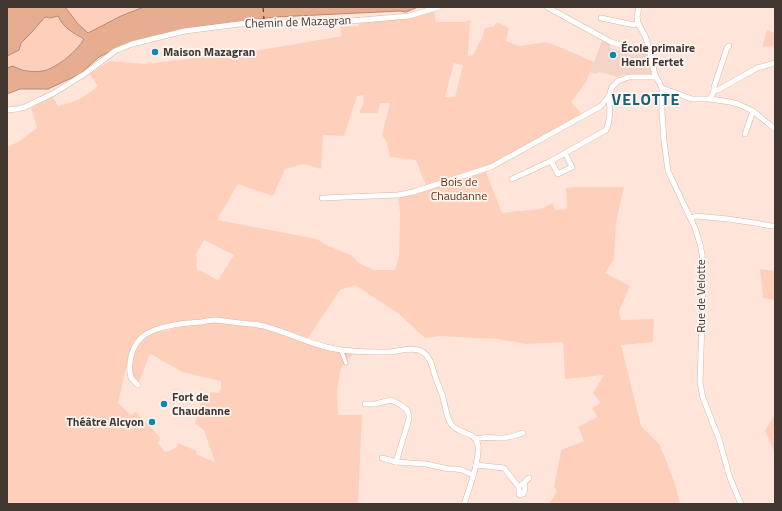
<svg xmlns="http://www.w3.org/2000/svg" width="782" height="511" font-family="'Titillium Web',sans-serif">
	<style>
		.built { fill: #f4d4c6 }
		.green { fill: #fed0bb; fill-rule: evenodd }
		.water { fill: #e7ad91; stroke: #b68a74 }
		.lines { fill: none; stroke-linecap: round; stroke-linejoin: round }
		.ferry { stroke: #542001; stroke-width: 1; stroke-dasharray: 5 4; stroke-linecap: butt }
		.pedestrian-casing { stroke: #d6b7a9; stroke-width: 5 }
		.minor-casing { stroke: #d6b7a9; stroke-width: 6 }
		.pedestrian { stroke: #fff; stroke-width: 3.5 }
		.minor { stroke: #fff; stroke-width: 5 }
		.poi-dot { fill: #0b88ab; stroke: #fdf6f3; stroke-width: 1.5 }
		.labels { text-anchor: middle; stroke-width: 3.5; stroke-linejoin: round; paint-order: stroke }
		.street-label { font-size: 12px; fill: #433731; stroke: #fdf6f3 }
		.poi-label { font-size: 12px; font-weight: bold; fill: #433731; stroke: #fdf6f3; text-anchor: start }
		.park-label { font-size: 12px; fill: #722e01; stroke: #fdf6f3 }
		.district-label { font-size: 16px; font-weight: bold; letter-spacing: 1px; fill: #146179; stroke: #fdf6f3 }
	</style>
	<rect width="100%" height="100%" fill="#ffe5d9"/>
	<polygon class="built" points="602,41 611,44 610,48 619,51 620,48 623,47 632,50 646,54 649,58 652,72 650,75 628,74 621,75 617,77 600,72 599,73 597,72 597,74 590,72"/>
	<g class="green">
		<polygon points="65,7 144,7 121,16 92,31 88,33 78,24"/>
		<path d="M434,10L436,22H464L470,20L468,56L473,55L482,38L485,28L494,26L497,22L509,28L506,41L520,46L546,42L562,48L594,62L586,82L571,102L582,114L518,150L486,172L502,213L540,209L553,203L555,210L567,209L566,188L575,187H624L616,223L614,259L605,273L630,286L619,311L621,320L654,319L653,342L621,345L641,426L660,445L675,484L680,504H549L557,491L554,487L561,450L584,441L578,427L597,417L592,408L601,403L593,393L604,375L565,379L563,342L526,344L498,339L440,336L425,338L399,314L355,285L340,290L308,338L262,324L215,318L185,321L156,327L145,332L138,338L132,346L128,359L118,403L131,415L136,412L158,435L160,438L158,443L165,452L176,448L178,443L197,451L196,454L215,462L204,430L195,424L202,397H209L211,392L219,393L221,388V381L182,372L151,354L149,356L139,382C137,380 134,378 133,375C128,363 138,343 148,336C157,330 165,332 172,329L215,320L264,326L353,354L341,368L337,389L338,415H362L358,504H7V147L18,142L37,128L31,108L52,96L58,106C73,103 87,96 98,86L89,74L110,61L146,64L260,50L342,36L340,27L358,26L361,22ZM454,63L463,65L455,97H445ZM363,95L364,102L359,113H378L380,103H390L382,135L387,143L390,157L416,160L427,189L398,197L400,213L399,256L395,270H374L359,263L351,255L326,245L317,239L217,220L238,184L273,196L285,169L303,164L321,169L323,135L344,136L357,96ZM204,240L234,255L218,280L197,269L196,254Z"/>
		<path d="M58,16C63,28 74,33 84,39C77,51 61,65 47,70C37,73 23,72 13,66L7,68V56L19,50L21,43L31,33L45,17L50,18Z"/>
		<polygon points="767,30 774,33 775,31 775,46 762,47"/>
		<polygon points="760,269 775,271 775,300 763,298"/>
		<polygon points="775,414 775,453 765,431"/>
	</g>
	<path class="water" d="M7,7H65L78,24L88,33L92,31L121,16L144,7H418L406,12L400,11L274,17L189,28L124,45L99,57L80,74L48,89H20L7,94V68L13,66C23,72 37,73 47,70C60,65 77,51 84,39C74,33 63,28 58,16L50,18L45,17L31,33L21,43L19,50L7,56Z"/>
	<g class="lines">
		<polyline class="ferry" points="263,7 264,19"/>
		<defs>
			<polyline id="pedestrian" points="341,350 346,363"/>
			<g id="minor">
				<polyline points="547,7 611,42 630,48 650,52"/>
				<polyline points="639,7 637,17 638,23 646,38 655,75 662,88 662,112 664,141 668,171 695,228 700,244 702,254 703,269 703,287 700,383 703,398 719,439 730,478 741,504"/>
				<polyline points="601,18 634,25 638,23"/>
				<polyline points="662,88 692,99 710,99 730,102 738,104 753,111 775,129"/>
				<polyline points="714,91 714,87 727,48 729,46"/>
				<polyline points="710,99 714,91 718,90 757,68 775,63"/>
				<polyline points="7,110 17,109 25,107 54,93 86,73 115,51 132,44 185,31 255,22 339,22 409,16 439,7"/>
				<polyline points="745,134 753,111"/>
				<polyline points="551,161 558,174 572,167 565,153"/>
				<path d="M512,179L551,161L606,130C611,119 610,107 609,96"/>
				<polyline points="322,198 398,195 413,192 491,167 601,106 609,96 612,87 618,81 629,77 656,77"/>
				<polyline points="690,218 696,216 728,219 755,223 771,226 775,226"/>
				<path d="M138,385L131,378C127,363 132,343 146,334C162,325 183,323 201,322C206,321 211,320 216,320C224,321 232,322 240,323C248,324 256,324 264,326C290,333 315,347 342,350C357,352 372,352 387,352C398,352 413,346 423,352C433,359 433,374 438,384C440,389 442,393 443,398C446,407 446,417 451,424C458,435 475,430 478,445C480,459 469,490 464,504"/>
				<polyline points="365,404 375,404 391,400 401,405 407,410 409,415 409,419 396,462"/>
				<path d="M476,439C484,436 493,438 501,438C509,438 516,435 523,433"/>
				<polyline points="382,458 396,462 426,464 449,469 456,469 462,470 473,475"/>
				<polyline points="476,465 504,468 518,486 519,489 519,494 520,495 523,494 525,489 524,484"/>
				<path d="M521,485C525,483 526,480 529,478"/>
			</g>
		</defs>
		<use href="#pedestrian" class="pedestrian-casing"/>
		<use href="#minor" class="minor-casing"/>
		<use href="#pedestrian" class="pedestrian"/>
		<use href="#minor" class="minor"/>
	</g>
	<g class="poi-dot">
		<circle cx="155" cy="52" r="4"/>
		<circle cx="613" cy="55" r="4"/>
		<circle cx="164" cy="404" r="4"/>
		<circle cx="152" cy="422" r="4"/>
	</g>
	<g class="labels">
		<g class="street-label">
			<text transform="translate(298 22) rotate(-2)" y="4">Chemin de Mazagran</text>
			<text transform="translate(701 296) rotate(-90)" y="4">Rue de Velotte</text>
		</g>
		<g class="poi-label">
			<text x="621" y="52">École primaire<tspan x="621" dy="14">Henri Fertet</tspan></text>
			<text x="163" y="56">Maison Mazagran</text>
			<text x="172" y="401">Fort de<tspan x="172" dy="14">Chaudanne</tspan></text>
			<text x="144" y="426" text-anchor="end">Théâtre Alcyon</text>
		</g>
		<g class="park-label">
			<text x="459" y="186">Bois de<tspan x="459" dy="14">Chaudanne</tspan></text>
		</g>
		<g class="district-label">
			<text x="646" y="105">VELOTTE</text>
		</g>
	</g>
	<rect width="782" height="511" fill="none" stroke="#433731" stroke-width="16"/>
</svg>
